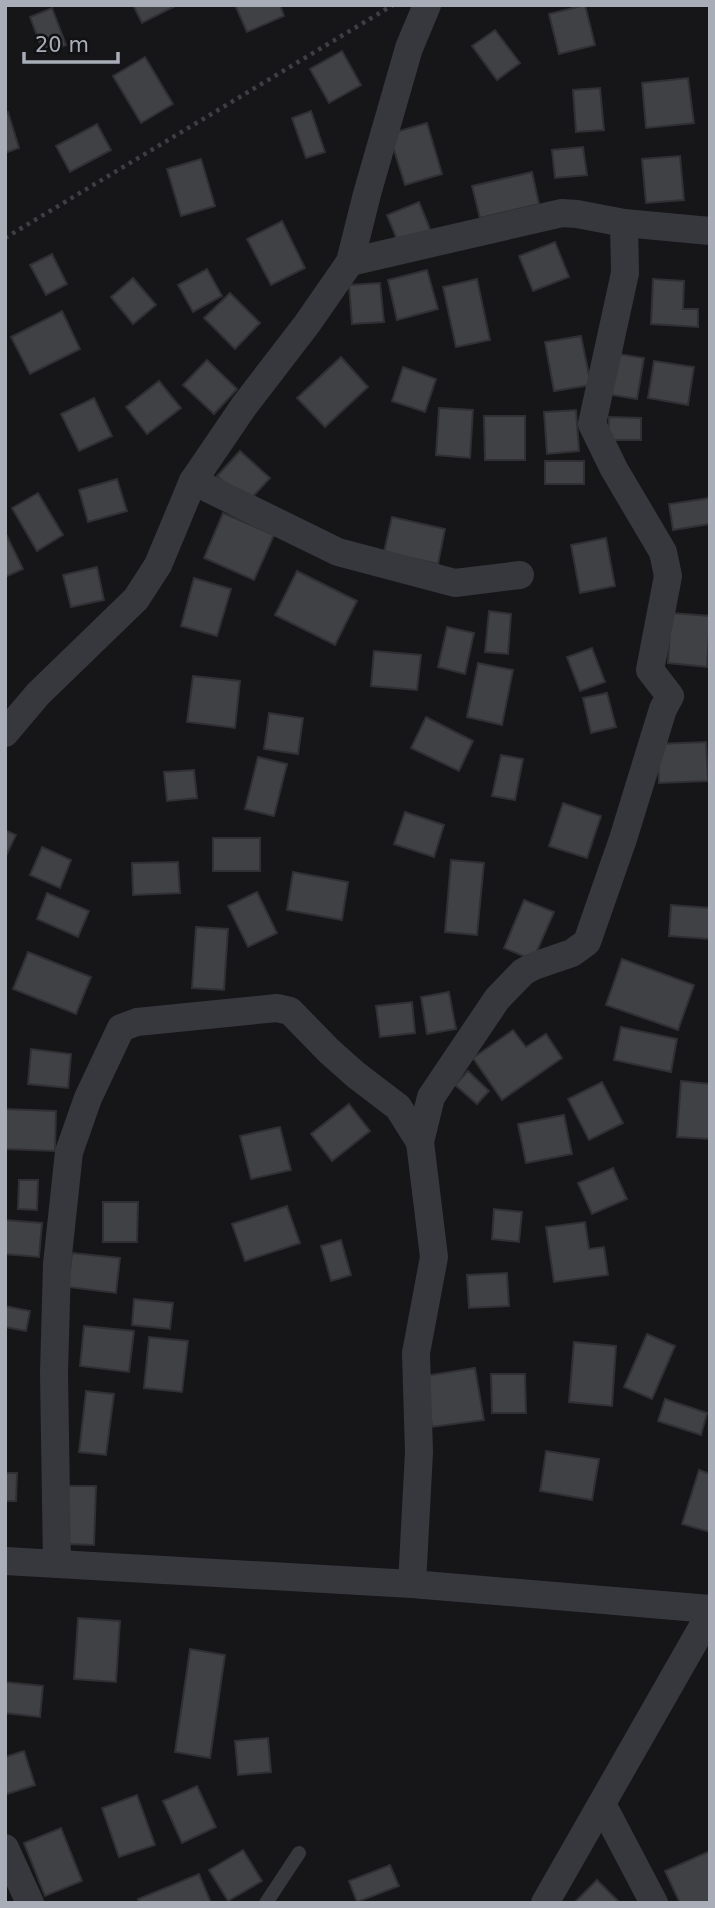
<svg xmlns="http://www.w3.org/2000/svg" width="715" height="1908" font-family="'DejaVu Sans',sans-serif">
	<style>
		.building { fill: #404145; stroke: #303034; stroke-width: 2 }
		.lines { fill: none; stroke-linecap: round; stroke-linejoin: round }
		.path { stroke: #3d3f44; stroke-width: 4.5; stroke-dasharray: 3.5 5; stroke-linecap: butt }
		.service { stroke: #37383d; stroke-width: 14 }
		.minor { stroke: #37383d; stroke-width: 28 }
	</style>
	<rect width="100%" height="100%" fill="#161618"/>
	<g class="building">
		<polygon points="133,5 177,5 142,23"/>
		<polygon points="235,5 280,5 284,16 247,32"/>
		<polygon points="585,5 595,45 559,54 549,14"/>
		<polygon points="52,8 66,45 44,54 30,17"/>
		<polygon points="495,30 520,63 497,80 472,46"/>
		<polygon points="342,51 361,85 329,103 310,69"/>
		<polygon points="145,57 173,104 141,123 113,76"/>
		<polygon points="688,78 694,123 646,128 642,83"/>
		<polygon points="600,88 604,130 576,132 573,90"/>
		<polygon points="311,111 325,152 306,158 292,118"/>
		<polygon points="8,112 19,148 5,153 5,113"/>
		<polygon points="427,123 442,174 405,185 389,134"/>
		<polygon points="97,124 111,150 70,172 56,146"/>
		<polygon points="583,147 587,175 555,178 552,150"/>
		<polygon points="680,156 684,200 646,203 642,159"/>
		<polygon points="201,159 215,206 181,216 167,169"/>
		<polygon points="532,172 539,204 480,218 472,186"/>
		<polygon points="419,202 432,234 400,247 387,215"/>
		<polygon points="282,221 305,268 271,285 247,239"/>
		<polygon points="555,242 569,277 533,291 519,256"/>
		<polygon points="52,254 67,284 46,295 30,265"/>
		<polygon points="207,269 222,296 193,312 178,285"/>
		<polygon points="427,270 438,309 397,320 388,280"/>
		<polygon points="133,278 156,305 133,324 111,297"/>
		<polygon points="477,279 490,340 456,347 443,287"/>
		<polygon points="653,279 684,281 683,309 698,309 698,327 651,324"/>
		<polygon points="380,283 384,322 352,324 349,285"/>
		<polygon points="230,293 260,323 235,349 204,318"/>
		<polygon points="62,311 80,349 30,374 11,337"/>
		<polygon points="581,336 591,385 554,391 545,342"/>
		<polygon points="612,353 644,358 637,399 606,394"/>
		<polygon points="341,357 368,387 325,427 297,398"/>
		<polygon points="207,360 237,389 214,414 183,385"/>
		<polygon points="654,361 694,367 688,405 648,398"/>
		<polygon points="403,367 436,379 425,412 392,401"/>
		<polygon points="159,381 181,408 147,434 126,407"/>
		<polygon points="94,398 112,436 79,451 61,414"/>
		<polygon points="439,408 473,410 470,458 436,455"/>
		<polygon points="576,410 579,451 547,454 544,412"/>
		<polygon points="484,416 525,416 525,460 485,460"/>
		<polygon points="609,417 641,418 641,440 608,440"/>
		<polygon points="240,451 270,478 247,503 217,476"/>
		<rect x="545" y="461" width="39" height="23"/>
		<polygon points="117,479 127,511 88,522 79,490"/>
		<polygon points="38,493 63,535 37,551 12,508"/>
		<polygon points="710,498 710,524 673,530 669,504"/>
		<polygon points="223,513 274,535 254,580 204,558"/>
		<polygon points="392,517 445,529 438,564 384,552"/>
		<polygon points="5,532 23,569 5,577"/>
		<polygon points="606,538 615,586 580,593 571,545"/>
		<polygon points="97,567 104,600 71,607 63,575"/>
		<polygon points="297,571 357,601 335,645 275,615"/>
		<polygon points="194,578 231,589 217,636 181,626"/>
		<polygon points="489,611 511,614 508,654 485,652"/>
		<polygon points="671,613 710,616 707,667 668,663"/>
		<polygon points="447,627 474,633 465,674 438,667"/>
		<polygon points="592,648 605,682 580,691 567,657"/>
		<polygon points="374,651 421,655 417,690 371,686"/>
		<polygon points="478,663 513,670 502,725 467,717"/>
		<polygon points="193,676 240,681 235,728 187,722"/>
		<polygon points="607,693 616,727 591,733 583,698"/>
		<polygon points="269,713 303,718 298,754 264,749"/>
		<polygon points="426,717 473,741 459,771 411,748"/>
		<polygon points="706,742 708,781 659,783 657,744"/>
		<polygon points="501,755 523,759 515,800 492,796"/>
		<polygon points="258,757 287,764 274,816 245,809"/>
		<polygon points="194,770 197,798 167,801 164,772"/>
		<polygon points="563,803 601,816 587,858 549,846"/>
		<polygon points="405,812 444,825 434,857 394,844"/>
		<polygon points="5,830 16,835 5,858"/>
		<rect x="213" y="838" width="47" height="33"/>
		<polygon points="42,847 71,860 60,888 30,875"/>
		<polygon points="451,860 484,863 477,935 445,932"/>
		<polygon points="178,862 180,893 133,895 132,863"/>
		<polygon points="293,872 348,882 342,920 287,910"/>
		<polygon points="257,892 277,933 248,947 228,906"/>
		<polygon points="47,893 89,911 78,937 37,919"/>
		<polygon points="524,900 554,912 533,960 504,948"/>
		<polygon points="671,905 710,908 710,939 669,936"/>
		<polygon points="196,927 228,929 224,990 192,988"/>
		<polygon points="28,952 91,977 76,1014 13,989"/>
		<polygon points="622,959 694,985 678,1030 606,1005"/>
		<polygon points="449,992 456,1029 427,1034 421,997"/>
		<polygon points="412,1002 415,1033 380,1037 376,1006"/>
		<polygon points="621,1027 677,1039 671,1072 614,1060"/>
		<polygon points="513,1030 526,1047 546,1034 562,1058 502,1100 473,1058"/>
		<polygon points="31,1049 71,1054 68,1088 28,1084"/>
		<polygon points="468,1071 489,1091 477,1104 455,1085"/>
		<polygon points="681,1081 710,1084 710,1139 677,1137"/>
		<polygon points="602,1082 623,1123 589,1140 568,1099"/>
		<polygon points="349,1104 370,1131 332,1161 311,1134"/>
		<polygon points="5,1109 56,1111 55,1151 5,1149"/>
		<polygon points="564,1115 572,1154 526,1163 518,1124"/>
		<polygon points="280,1127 291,1170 251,1179 240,1136"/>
		<polygon points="613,1168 627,1199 592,1214 578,1183"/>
		<polygon points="19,1180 38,1180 37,1210 18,1209"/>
		<polygon points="103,1202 138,1202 137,1242 103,1242"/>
		<polygon points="287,1206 300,1243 245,1261 232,1224"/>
		<polygon points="494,1209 522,1212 519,1242 492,1239"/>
		<polygon points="5,1220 42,1223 39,1257 5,1254"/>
		<polygon points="585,1222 589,1249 604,1247 608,1275 554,1282 546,1227"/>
		<polygon points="341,1240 351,1275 331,1281 321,1246"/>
		<polygon points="72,1253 120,1258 116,1293 68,1287"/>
		<polygon points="507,1273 509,1306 469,1308 467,1275"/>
		<polygon points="134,1299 173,1303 170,1329 132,1325"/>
		<polygon points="5,1306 30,1311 26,1331 5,1327"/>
		<polygon points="84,1326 134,1331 129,1372 80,1366"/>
		<polygon points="647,1334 675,1346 652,1399 624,1387"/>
		<polygon points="149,1337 188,1341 182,1392 144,1388"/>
		<polygon points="574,1342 616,1346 612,1406 569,1402"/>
		<polygon points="475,1368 484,1420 432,1427 424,1376"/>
		<polygon points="491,1374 525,1374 526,1413 492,1413"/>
		<polygon points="86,1391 114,1394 106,1455 79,1452"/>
		<polygon points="665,1399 707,1413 701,1435 658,1421"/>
		<polygon points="546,1451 599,1459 592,1500 540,1491"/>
		<polygon points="699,1470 710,1474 710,1532 682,1524"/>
		<polygon points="5,1473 17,1473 16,1501 5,1501"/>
		<polygon points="67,1486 96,1486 94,1545 66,1544"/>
		<polygon points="78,1618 120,1621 116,1682 74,1679"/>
		<polygon points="190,1649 225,1655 210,1758 175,1752"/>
		<polygon points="5,1682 43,1686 40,1717 5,1713"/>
		<polygon points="268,1738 271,1772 238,1775 235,1741"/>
		<polygon points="24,1751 35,1785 7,1794 5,1790 5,1757"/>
		<polygon points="197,1786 216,1827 182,1843 163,1801"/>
		<polygon points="137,1795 155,1845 119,1857 102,1808"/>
		<polygon points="61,1828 82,1881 45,1896 24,1843"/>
		<polygon points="243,1850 262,1881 228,1901 209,1870"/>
		<polygon points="710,1851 710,1903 680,1903 665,1871"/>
		<polygon points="390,1865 399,1886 357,1902 349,1881"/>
		<polygon points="199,1874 211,1903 139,1903 138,1899"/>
		<polygon points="597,1880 620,1903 574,1903"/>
	</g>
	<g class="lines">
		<polyline class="path" points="5,238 393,5"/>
		<polyline class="service" points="266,1903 299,1853"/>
		<g class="minor">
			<polyline points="350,262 562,213 577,214 624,223 710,231"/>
			<polyline points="193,481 338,552 455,583 520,575"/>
			<polyline points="5,733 38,694 136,599 158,565 193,481 244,406 307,324 350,262 367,194 409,48 427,5"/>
			<polyline points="5,1561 412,1584 710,1609"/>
			<polyline points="57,1564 54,1373 57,1264 69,1152 88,1098 121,1028 137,1022 277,1008 290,1011 329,1051 356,1075 398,1107 420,1142"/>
			<polyline points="412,1584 419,1452 416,1353 434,1257 420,1142 431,1097 497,999 523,972 534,966 572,953 587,942 623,839 663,709 670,696 650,670 668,576 663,552 614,469 592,424 625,273 624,223"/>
			<polyline points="602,1804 654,1903"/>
			<polyline points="5,1848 30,1903"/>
			<polyline points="545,1903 710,1614"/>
		</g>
	</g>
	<rect width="715" height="1908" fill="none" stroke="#a8adb8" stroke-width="14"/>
	<path d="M24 52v10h94v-10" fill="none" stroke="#a8adb8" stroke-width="3.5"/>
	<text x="35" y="52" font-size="21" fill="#a8adb8" stroke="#111113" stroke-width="5" paint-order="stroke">20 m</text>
</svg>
